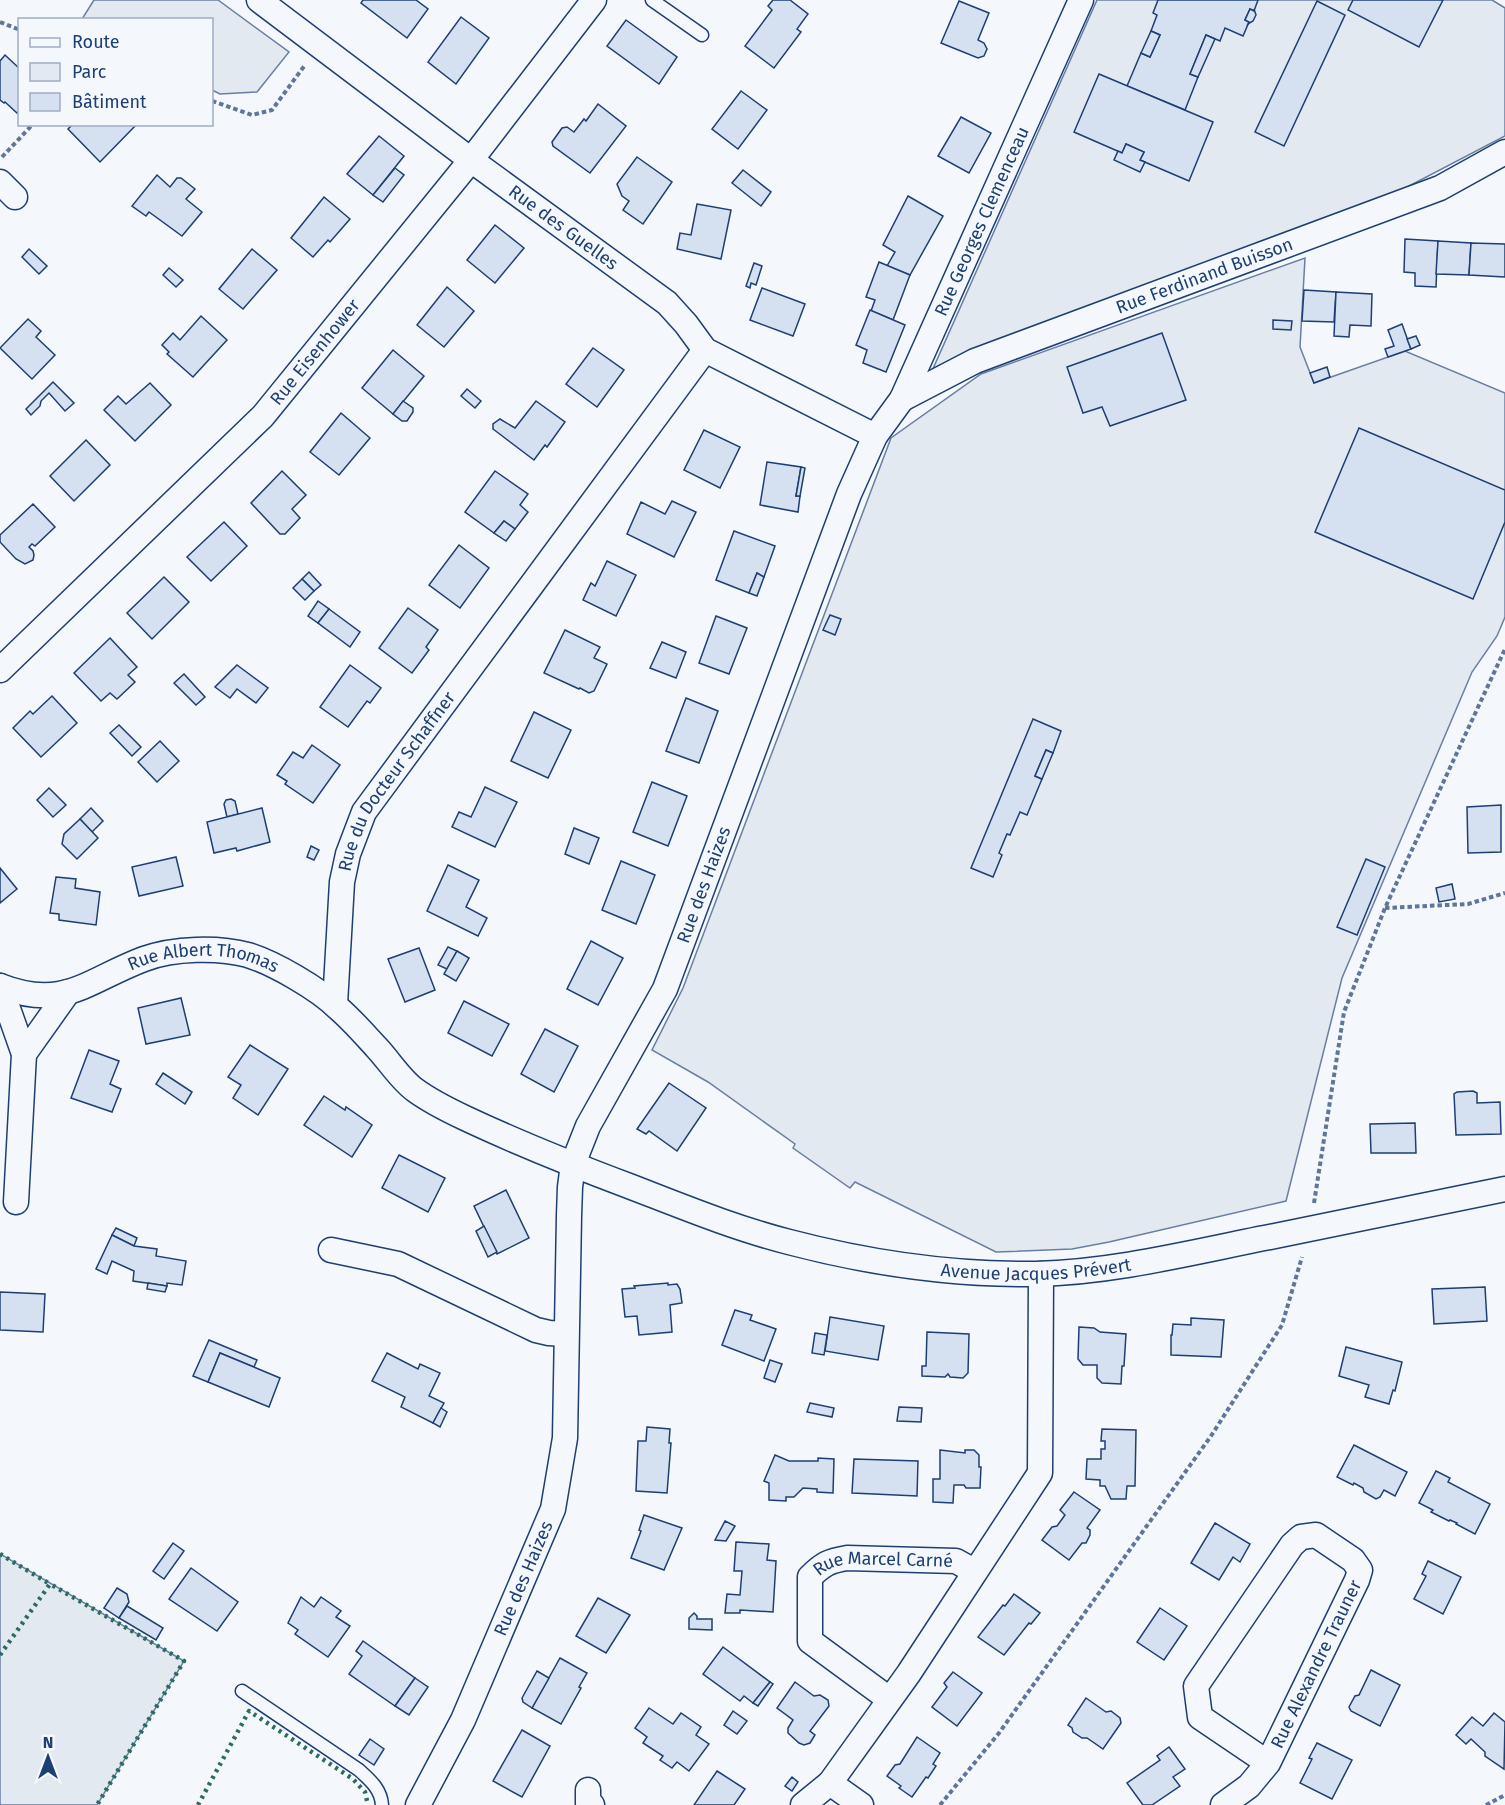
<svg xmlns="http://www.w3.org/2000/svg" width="1505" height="1805" font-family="'Fira Sans',sans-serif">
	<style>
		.green { fill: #e3e9f0; stroke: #687fa3; stroke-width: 1.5 }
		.building { fill: #d5e0f0; stroke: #1d3f73; stroke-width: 1.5 }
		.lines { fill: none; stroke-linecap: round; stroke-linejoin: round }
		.lane-casing { stroke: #1d3f73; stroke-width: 15 }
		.street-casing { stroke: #1d3f73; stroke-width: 27 }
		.path { stroke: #5e769c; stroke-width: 4; stroke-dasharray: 4.5 3; stroke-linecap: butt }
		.lane { stroke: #f4f7fb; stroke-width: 12 }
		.street { stroke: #f4f7fb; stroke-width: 24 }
		.hedge { stroke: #2c6c60; stroke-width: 4.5; stroke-dasharray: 3 4.5; stroke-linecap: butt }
		.labels { text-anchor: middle; stroke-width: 4.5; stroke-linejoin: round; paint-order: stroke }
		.street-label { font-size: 18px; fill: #1d3f73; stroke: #f4f7fb }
	</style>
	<rect width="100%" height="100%" fill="#f4f7fb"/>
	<g class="green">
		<polygon points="94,0 218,0 289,52 257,92 220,94 212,90 212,20 82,19"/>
		<polygon points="1097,0 1492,0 1505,8 1505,136 1388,197 932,371"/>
		<polygon points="1305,258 1300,347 1314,383 1405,351 1505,393 1505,617 1497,636 1472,672 1342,978 1286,1201 1109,1242 1072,1249 996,1252 855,1182 850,1188 793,1148 795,1144 708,1082 652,1050 683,988 891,438 981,374"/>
		<polygon points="0,1554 184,1661 97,1805 0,1805"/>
	</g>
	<g class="building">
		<polygon points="363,0 416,0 428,9 407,38 361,3"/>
		<polygon points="773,0 790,0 808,14 797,29 801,32 774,68 745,46 772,10 768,6"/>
		<polygon points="1158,0 1258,0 1254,11 1250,9 1245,20 1249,22 1243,36 1225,28 1220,41 1206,35 1190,74 1198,77 1185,110 1127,86 1141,53 1150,57 1160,35 1151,31 1157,15 1153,13"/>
		<polygon points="1353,0 1443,0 1419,47 1348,10"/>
		<polygon points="959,1 989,13 978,40 984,43 987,49 984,56 978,58 941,43"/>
		<polygon points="1317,1 1345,15 1284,146 1255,132"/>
		<polygon points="1250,9 1254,11 1254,9 1256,15 1253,21 1248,24 1249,22 1245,20"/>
		<polygon points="461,17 489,38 456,84 428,62"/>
		<polygon points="626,20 677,57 659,84 607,46"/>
		<polygon points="1151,31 1160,35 1150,57 1141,53"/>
		<polygon points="1206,35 1215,39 1198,77 1190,74"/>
		<polygon points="5,55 20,69 20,111 17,113 5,102 4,103 0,100 0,61"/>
		<polygon points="1099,74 1213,122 1189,181 1140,160 1144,152 1126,144 1122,153 1074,132"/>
		<polygon points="741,91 767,110 738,149 712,129"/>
		<polygon points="598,104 626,126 590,173 553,146 552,142 562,128 567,127 574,132 584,119 586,121"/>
		<polygon points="961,117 991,133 969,173 938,156"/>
		<polygon points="73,124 135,124 136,125 100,162 68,129"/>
		<polygon points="379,136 404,156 373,195 347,174"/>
		<polygon points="1126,144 1144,152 1140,160 1145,162 1140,172 1114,160 1118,151 1122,153"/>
		<polygon points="637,157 672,182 643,224 623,210 629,201 622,196 617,184"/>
		<polygon points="395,168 404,175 383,202 373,195"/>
		<polygon points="743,170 771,192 761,206 732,183"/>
		<polygon points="157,175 170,187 177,178 181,178 195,189 186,199 202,212 182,236 149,212 146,216 132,206"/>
		<polygon points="908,196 943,216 910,275 887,266 895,252 883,245"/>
		<polygon points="324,197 350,219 330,242 328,240 313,257 291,238"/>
		<polygon points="697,204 731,210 721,259 677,249 680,233 691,235"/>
		<polygon points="495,225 524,248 495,283 467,260"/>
		<polygon points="1405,239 1438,241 1436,287 1415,286 1415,273 1404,272"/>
		<polygon points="1438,241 1471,243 1469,275 1436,274"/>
		<polygon points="1471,243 1505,244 1505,277 1469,275"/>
		<polygon points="29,249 47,266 39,274 22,257"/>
		<polygon points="252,249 277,270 243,309 219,289"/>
		<polygon points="879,262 910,275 893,320 871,311 875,300 866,297"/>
		<polygon points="754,263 762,266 756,285 751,283 750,288 746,286"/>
		<polygon points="169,268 183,280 176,287 163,275"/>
		<polygon points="447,287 474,311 444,347 417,325"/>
		<polygon points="762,288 805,304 793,336 750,320"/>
		<polygon points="1304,290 1336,292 1334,322 1302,321"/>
		<polygon points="1336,292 1372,294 1371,326 1350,325 1349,337 1334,336"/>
		<polygon points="870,310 905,325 886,372 863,363 867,350 856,345"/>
		<polygon points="201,316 227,340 193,377 167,354 169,352 162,345 173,333 180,340"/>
		<polygon points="28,319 41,331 36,337 55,355 32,379 0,348"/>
		<polygon points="1273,320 1292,321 1291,330 1273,329"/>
		<polygon points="1402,324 1411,349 1388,357 1385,349 1394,346 1388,330"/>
		<polygon points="1162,333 1186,400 1110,426 1102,407 1083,413 1067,367"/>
		<polygon points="1416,336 1420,345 1411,349 1407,339"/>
		<polygon points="593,348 624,370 597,407 566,384"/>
		<polygon points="393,350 424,376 393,414 362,388"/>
		<polygon points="1327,367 1330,377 1314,383 1310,373"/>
		<polygon points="53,382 74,403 65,411 49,393 41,401 40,406 31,415 26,409"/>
		<polygon points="150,383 171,405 135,441 104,410 118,396 126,404"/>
		<polygon points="467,389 481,401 475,408 461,396"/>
		<polygon points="403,401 413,408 413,412 407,421 402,421 393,414"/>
		<polygon points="536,401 565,422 547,447 545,445 534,460 493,429 493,424 500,419 515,428"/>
		<polygon points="341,413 370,438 339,475 310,452"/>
		<polygon points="1359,428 1505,490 1505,522 1473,599 1315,532"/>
		<polygon points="704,430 740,447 720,488 684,470"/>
		<polygon points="86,440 110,465 74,501 50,476"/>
		<polygon points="767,462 801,467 796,496 800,496 798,512 760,505"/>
		<polygon points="801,467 805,468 800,496 796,496"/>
		<polygon points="282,471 306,495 292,509 300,518 285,534 280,534 251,503"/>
		<polygon points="495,471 528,494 520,505 528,512 515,529 504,521 494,533 465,512"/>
		<polygon points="672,501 696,512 674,557 627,534 641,502 665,514"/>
		<polygon points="33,504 55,527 35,546 32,544 29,547 33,551 34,555 33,560 25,564 16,559 0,542 0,535"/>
		<polygon points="504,521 515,529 506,541 494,533"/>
		<polygon points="224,522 247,546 211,581 187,557"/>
		<polygon points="734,531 775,546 764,577 757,573 749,593 716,580"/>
		<polygon points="459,545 489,568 460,608 429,585"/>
		<polygon points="607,561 636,575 616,616 583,600 591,583 595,586"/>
		<polygon points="309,572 321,585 314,591 302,579"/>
		<polygon points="757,573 764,577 757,596 749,593"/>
		<polygon points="164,577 189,602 152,639 127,613"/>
		<polygon points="302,579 314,591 305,600 293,588"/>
		<polygon points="318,601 329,609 318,623 308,616"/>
		<polygon points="408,608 438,630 426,647 429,650 412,673 379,648"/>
		<polygon points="329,609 360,632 350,647 318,623"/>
		<polygon points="830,615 841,619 835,635 823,630"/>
		<polygon points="716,616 747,628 729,674 699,663"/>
		<polygon points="565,630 600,647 594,658 607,664 594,691 589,693 580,688 579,689 544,673"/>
		<polygon points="110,638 137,667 128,675 135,682 117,699 110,693 101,701 74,673"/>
		<polygon points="662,642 686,652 676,678 650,668"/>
		<polygon points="237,665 268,688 256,703 237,689 230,698 215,687"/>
		<polygon points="350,665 381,688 370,703 367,701 348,727 320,707"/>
		<polygon points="184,674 205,697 196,705 174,683"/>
		<polygon points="52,696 77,723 41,757 13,728 30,711 33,714"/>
		<polygon points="686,698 718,711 699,763 666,751"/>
		<polygon points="534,712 571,730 548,778 511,761"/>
		<polygon points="1033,719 1061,731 1053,753 1046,750 1035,776 1042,779 1027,815 1020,812 1010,835 1007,834 999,853 1002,855 993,877 971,868"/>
		<polygon points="119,725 141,747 132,756 110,733"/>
		<polygon points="160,741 179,761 157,782 138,762"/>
		<polygon points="312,745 340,765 313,803 285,784 287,781 277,775 293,752 303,758"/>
		<polygon points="1046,750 1053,753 1042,779 1035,776"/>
		<polygon points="652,782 687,796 668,846 633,832"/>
		<polygon points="485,787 517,802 495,847 452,827 459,812 471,817"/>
		<polygon points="49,788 66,805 53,817 37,800"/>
		<polygon points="231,799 235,801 238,814 227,817 224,804 226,800"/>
		<polygon points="1501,805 1501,852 1468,853 1467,807"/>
		<polygon points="91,808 103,821 92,832 80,819"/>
		<polygon points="262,808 270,842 237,851 236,848 214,853 207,822"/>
		<polygon points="80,819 98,838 77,859 62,844 64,834"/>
		<polygon points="574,828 599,838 589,864 565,854"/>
		<polygon points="311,846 319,850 314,860 307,857"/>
		<polygon points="176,857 183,886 139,896 132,867"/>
		<polygon points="1366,859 1385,867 1357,935 1337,927"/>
		<polygon points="621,861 655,875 636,924 602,910"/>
		<polygon points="448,865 479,880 466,907 487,918 478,936 427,911"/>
		<polygon points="0,868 17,889 0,903"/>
		<polygon points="56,877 76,879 75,888 100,892 96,925 59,920 59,914 50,913"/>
		<polygon points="1452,884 1455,899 1439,902 1436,888"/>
		<polygon points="591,941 623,958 598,1005 567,989"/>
		<polygon points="448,947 457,951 447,969 438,965"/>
		<polygon points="419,948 435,990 405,1002 388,959"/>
		<polygon points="457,951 469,958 456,981 444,974"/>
		<polygon points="181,998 190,1035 146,1044 138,1008"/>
		<polygon points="464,1001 509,1024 492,1056 448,1033"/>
		<polygon points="545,1029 578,1046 554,1092 521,1074"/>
		<polygon points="250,1045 288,1069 258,1115 233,1098 241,1085 228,1077"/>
		<polygon points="89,1050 119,1061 110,1084 121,1089 112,1112 71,1098"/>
		<polygon points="163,1073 192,1092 185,1104 156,1084"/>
		<polygon points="669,1083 706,1108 677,1151 649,1131 646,1134 637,1129"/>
		<polygon points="1473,1091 1477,1093 1477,1103 1500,1102 1501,1134 1456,1135 1454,1094 1457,1092"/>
		<polygon points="324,1096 345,1110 346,1107 372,1125 352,1157 304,1125"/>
		<polygon points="1415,1123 1416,1153 1371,1153 1370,1124"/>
		<polygon points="399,1155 445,1178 428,1212 382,1188"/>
		<polygon points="506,1190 529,1238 497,1254 474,1206"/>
		<polygon points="484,1226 497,1252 488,1257 476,1231"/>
		<polygon points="116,1228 137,1238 134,1246 112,1235"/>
		<polygon points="112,1235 134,1246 157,1249 156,1256 186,1261 182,1285 167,1283 167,1286 133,1281 134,1271 112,1261 107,1274 96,1269"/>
		<polygon points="148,1283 167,1286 165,1292 147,1289"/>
		<polygon points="668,1283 668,1285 677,1284 680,1289 682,1303 670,1305 672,1332 639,1335 637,1316 625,1317 622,1289 635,1288 634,1286"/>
		<polygon points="1485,1287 1487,1321 1434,1324 1432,1289"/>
		<polygon points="0,1292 45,1294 43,1332 0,1330"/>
		<polygon points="735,1310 752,1315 750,1320 776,1329 764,1361 722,1345"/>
		<polygon points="830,1317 884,1326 878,1360 825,1351"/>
		<polygon points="1191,1318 1224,1320 1221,1357 1171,1355 1171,1335 1172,1335 1173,1324 1191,1325"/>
		<polygon points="1079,1327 1094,1328 1100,1332 1126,1334 1124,1366 1122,1366 1121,1384 1102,1383 1097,1378 1097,1365 1083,1365 1078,1359"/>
		<polygon points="927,1332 969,1334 968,1373 963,1378 950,1377 948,1374 945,1377 922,1376 922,1366 926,1366"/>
		<polygon points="815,1333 827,1335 824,1355 812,1353"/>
		<polygon points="209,1340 257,1360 254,1367 220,1353 208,1382 193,1376"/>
		<polygon points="1346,1347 1402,1362 1395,1391 1393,1390 1389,1404 1365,1397 1369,1385 1339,1376"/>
		<polygon points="220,1353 280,1378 269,1407 208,1382"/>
		<polygon points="387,1353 418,1369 420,1364 440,1373 429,1396 444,1403 433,1423 401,1407 405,1397 372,1381"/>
		<polygon points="770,1360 782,1364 775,1382 764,1378"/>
		<polygon points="810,1403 834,1408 832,1417 807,1412"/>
		<polygon points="899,1407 922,1408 921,1422 897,1421"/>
		<polygon points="441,1408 447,1412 440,1427 433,1423"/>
		<polygon points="647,1427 670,1429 669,1443 671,1443 667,1493 636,1491 638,1441 646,1441"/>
		<polygon points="1102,1429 1136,1430 1135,1486 1127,1486 1126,1499 1111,1499 1105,1486 1100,1486 1100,1480 1086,1479 1087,1459 1101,1459 1101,1449 1105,1449 1105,1441 1101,1441"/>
		<polygon points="1354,1445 1407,1472 1395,1496 1384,1490 1380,1497 1376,1499 1364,1492 1363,1488 1354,1483 1353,1485 1337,1477"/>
		<polygon points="940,1450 965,1453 965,1450 974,1450 979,1455 979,1467 981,1467 980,1488 966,1488 964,1485 954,1485 953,1503 933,1502 933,1479 940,1479"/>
		<polygon points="775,1455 789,1461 818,1461 818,1458 834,1459 833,1493 817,1492 817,1489 803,1488 794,1497 786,1497 786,1501 769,1500 769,1483 764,1481"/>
		<polygon points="854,1459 918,1461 917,1496 852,1493"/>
		<polygon points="1436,1471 1450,1478 1448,1482 1490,1504 1475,1534 1456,1524 1457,1523 1450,1520 1449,1521 1431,1512 1433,1510 1419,1503"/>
		<polygon points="1074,1492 1100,1510 1087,1528 1090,1530 1090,1535 1086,1543 1082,1543 1069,1560 1042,1540 1052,1527 1057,1526 1065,1515 1060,1510"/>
		<polygon points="644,1515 682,1528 664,1570 631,1558 641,1531 639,1530"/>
		<polygon points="725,1521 735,1526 726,1541 715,1540"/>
		<polygon points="1215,1523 1250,1544 1240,1562 1233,1557 1219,1580 1191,1563"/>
		<polygon points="736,1542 769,1544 767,1560 776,1561 773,1612 740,1610 740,1613 725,1613 727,1594 740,1595 742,1571 734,1571"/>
		<polygon points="173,1543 184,1551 164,1579 153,1571"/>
		<polygon points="1428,1561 1461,1577 1443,1614 1414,1599 1426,1576 1422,1574"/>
		<polygon points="191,1568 238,1602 217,1631 169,1599"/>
		<polygon points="117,1588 127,1594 129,1602 119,1618 104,1608"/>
		<polygon points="1014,1594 1040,1613 1031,1624 1029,1623 1004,1655 978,1637 1003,1605 1005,1606"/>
		<polygon points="301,1597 314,1607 321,1597 341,1611 336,1617 350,1626 328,1657 295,1634 298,1630 288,1623"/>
		<polygon points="598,1598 630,1615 606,1653 576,1636"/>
		<polygon points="127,1606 163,1628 156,1640 119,1618"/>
		<polygon points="1160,1608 1187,1626 1164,1660 1137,1642"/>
		<polygon points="694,1613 697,1616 697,1619 712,1619 712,1630 689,1629 689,1618"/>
		<polygon points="363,1641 415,1678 395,1706 349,1674 362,1656 356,1651"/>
		<polygon points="723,1647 770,1682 753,1703 744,1696 740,1701 703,1674"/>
		<polygon points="560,1658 587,1673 579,1687 581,1688 561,1724 532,1708"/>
		<polygon points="1371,1670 1400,1685 1380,1726 1351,1711 1349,1707 1355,1696 1359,1695"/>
		<polygon points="537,1671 549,1678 532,1708 523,1702 522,1698"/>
		<polygon points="953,1672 982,1693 957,1726 932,1707 947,1687 944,1683"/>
		<polygon points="415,1678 428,1687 409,1715 395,1706"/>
		<polygon points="770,1682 773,1684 758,1706 753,1703"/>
		<polygon points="795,1682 814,1696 820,1695 828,1700 829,1706 810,1731 815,1735 810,1743 804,1745 799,1743 788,1733 788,1728 793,1720 777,1708"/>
		<polygon points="1086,1698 1106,1712 1111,1711 1120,1718 1121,1723 1103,1749 1087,1738 1082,1738 1073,1732 1072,1728 1068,1725"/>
		<polygon points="649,1708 673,1724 681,1713 701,1727 696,1735 709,1744 689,1771 677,1762 672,1768 660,1760 663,1756 643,1743 647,1737 635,1728"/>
		<polygon points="733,1711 747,1721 737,1734 724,1725"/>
		<polygon points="1494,1713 1505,1722 1504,1769 1485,1756 1485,1752 1471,1739 1466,1744 1456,1735 1472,1717 1483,1726"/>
		<polygon points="522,1730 550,1746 522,1797 493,1781"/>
		<polygon points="917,1737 940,1753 933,1764 936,1766 928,1778 926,1777 912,1797 899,1788 901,1786 887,1776 895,1765 900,1764"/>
		<polygon points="370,1739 384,1749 374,1765 359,1755"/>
		<polygon points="1317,1743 1352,1760 1332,1799 1300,1783 1312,1759 1309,1758"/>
		<polygon points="1169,1747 1185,1769 1173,1777 1180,1786 1152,1805 1143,1805 1127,1783 1160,1760 1157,1756"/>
		<polygon points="717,1771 745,1789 734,1805 694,1805"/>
		<polygon points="792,1777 798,1782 792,1791 785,1786"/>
	</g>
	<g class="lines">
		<defs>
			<g id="lane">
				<polyline points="652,0 702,35"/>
				<path d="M242,1691L359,1770C370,1780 381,1789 382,1805"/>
			</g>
			<g id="street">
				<path id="s1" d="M259,0L471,160L667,303L686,324L705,350L875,436"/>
				<polyline points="0,182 15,197"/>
				<path id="s2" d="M902,399L975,361L1440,188L1505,152"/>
				<path id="s3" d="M0,670L263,416L471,160L594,0"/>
				<path id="s4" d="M0,986C64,1011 88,980 144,959C174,948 218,947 248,955C274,963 319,989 338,1008C352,1020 365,1035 377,1048C390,1062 401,1080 415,1090C430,1101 448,1110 465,1118C518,1143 573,1165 629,1186C681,1206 734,1228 789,1242C869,1263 953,1275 1036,1274C1117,1272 1197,1251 1275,1236C1352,1220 1429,1205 1505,1189"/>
				<polyline points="0,986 24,1054 16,1202"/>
				<path id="s5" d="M335,1004L342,882L348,854L364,812L705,350"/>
				<polyline points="24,1054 68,992"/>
				<polyline points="331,1250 398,1264 536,1330 549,1333 566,1334"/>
				<path id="s6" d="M889,1699L810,1641V1577C823,1564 829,1561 847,1558L956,1561L974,1571"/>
				<polyline points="830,1783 861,1805"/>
				<polyline points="588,1790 588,1803 592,1805"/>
				<path id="s7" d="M418,1805L463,1720L553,1509L565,1438L569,1216L570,1187L573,1164L588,1126L665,989L849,494L875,436L902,399L1081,0"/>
				<polyline points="803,1805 830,1783 909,1673 1040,1473 1041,1274"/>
				<path id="s8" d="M1223,1805L1249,1786L1268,1763L1357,1580L1360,1570L1353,1560L1316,1535L1301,1537L1292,1545L1196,1686L1200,1717L1268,1763"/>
			</g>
		</defs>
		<use href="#lane" class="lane-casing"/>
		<use href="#street" class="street-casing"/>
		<g class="path">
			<polyline points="0,22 20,30"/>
			<polyline points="212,101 252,115 272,110 305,65"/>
			<polyline points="2,157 33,124"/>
			<polyline points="1385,908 1468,904 1505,893"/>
			<polyline points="1314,1203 1344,1012 1385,908 1505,649"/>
			<polyline points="940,1805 999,1733 1211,1436 1282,1325 1302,1257"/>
			<polyline points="1486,1805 1505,1795"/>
		</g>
		<use href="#lane" class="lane"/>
		<use href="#street" class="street"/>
		<g class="hedge">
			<polyline points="0,1554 50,1584"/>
			<polyline points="0,1655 50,1584 184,1661 97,1805"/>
			<polyline points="198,1805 249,1711 353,1779 365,1792 368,1805"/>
		</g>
	</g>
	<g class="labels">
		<g class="street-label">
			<text dy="6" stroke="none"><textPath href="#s7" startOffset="1702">Rue Georges Clemenceau</textPath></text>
			<text dy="6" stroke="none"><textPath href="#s1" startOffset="380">Rue des Guelles</textPath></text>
			<text dy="6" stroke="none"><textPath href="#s2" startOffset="327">Rue Ferdinand Buisson</textPath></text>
			<text dy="6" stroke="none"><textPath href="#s3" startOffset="448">Rue Eisenhower</textPath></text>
			<text dy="6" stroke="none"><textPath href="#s5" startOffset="238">Rue du Docteur Schaffner</textPath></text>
			<text dy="6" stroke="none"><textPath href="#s7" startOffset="981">Rue des Haizes</textPath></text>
			<text dy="6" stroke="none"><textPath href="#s4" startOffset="213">Rue Albert Thomas</textPath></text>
			<text dy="6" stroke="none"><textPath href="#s4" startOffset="1130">Avenue Jacques Prévert</textPath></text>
			<text dy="6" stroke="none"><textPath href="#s6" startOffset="240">Rue Marcel Carné</textPath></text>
			<text dy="6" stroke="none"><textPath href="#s7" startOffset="250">Rue des Haizes</textPath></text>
			<text dy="6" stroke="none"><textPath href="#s8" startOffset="172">Rue Alexandre Trauner</textPath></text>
		</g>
	</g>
	<rect x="18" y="18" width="195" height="108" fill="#f4f7fb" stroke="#9eadc5" stroke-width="1.5"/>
	<rect x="30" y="38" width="30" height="9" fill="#f4f7fb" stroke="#9eadc5" stroke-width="1.5"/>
	<text x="72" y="48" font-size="18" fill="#1d3f73">Route</text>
	<rect x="30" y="63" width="30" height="18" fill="#e3e9f0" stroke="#9eadc5" stroke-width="1.5"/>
	<text x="72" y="78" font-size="18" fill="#1d3f73">Parc</text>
	<rect x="30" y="93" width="30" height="18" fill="#d5e0f0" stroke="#9eadc5" stroke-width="1.5"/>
	<text x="72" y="108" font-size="18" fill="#1d3f73">Bâtiment</text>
	<g transform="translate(48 1757)" stroke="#f4f7fb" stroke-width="4.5" paint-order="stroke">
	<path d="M0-4.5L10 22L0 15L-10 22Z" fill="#1d3f73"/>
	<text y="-9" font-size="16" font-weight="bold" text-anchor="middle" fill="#1d3f73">N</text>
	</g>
</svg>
